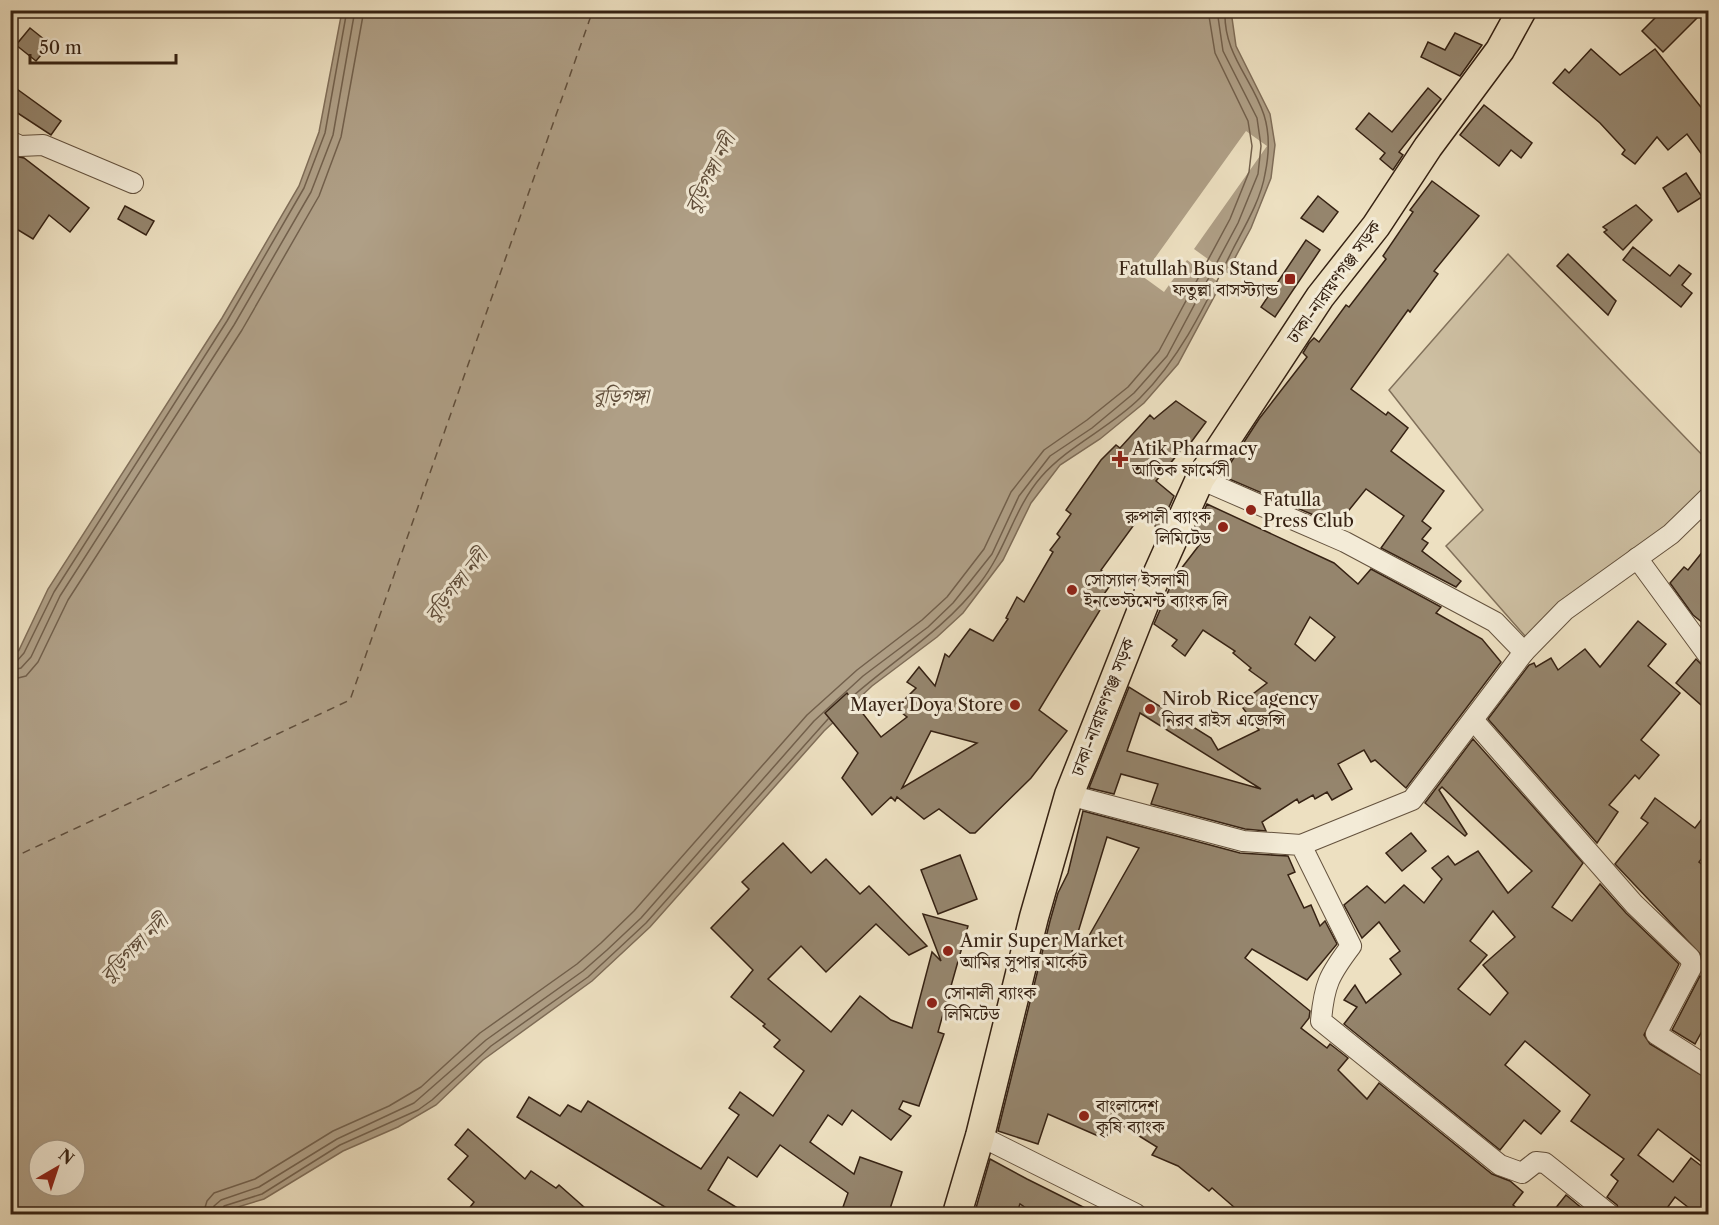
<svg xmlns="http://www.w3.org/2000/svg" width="1719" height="1225" font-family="'Libre Caslon Text','Noto Serif Bengali',serif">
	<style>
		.green { fill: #cec0a3; stroke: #82715b; stroke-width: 1.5 }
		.water { fill: #af9f86; stroke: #7f6d58; stroke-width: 1.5; fill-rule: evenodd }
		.pier { fill: #ede0c1 }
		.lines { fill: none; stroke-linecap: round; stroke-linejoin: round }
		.shore { stroke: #72604c; stroke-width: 1.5 }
		.ferry { stroke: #604e3b; stroke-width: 1.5; stroke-dasharray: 8 6; stroke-linecap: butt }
		.building { fill: #95856d; stroke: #362213; stroke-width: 1.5; fill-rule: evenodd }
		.minor-casing { stroke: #64523e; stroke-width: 22 }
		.highway-casing { stroke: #362213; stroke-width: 31 }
		.minor { stroke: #f3ebd7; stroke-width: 20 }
		.highway { stroke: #ede0c1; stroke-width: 28 }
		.poi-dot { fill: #8f2418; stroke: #f3ebd7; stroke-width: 2 }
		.labels { text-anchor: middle; stroke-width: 6; stroke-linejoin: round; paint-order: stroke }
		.poi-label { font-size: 18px; fill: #362213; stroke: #f3ebd7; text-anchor: start }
		.street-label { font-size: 18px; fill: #362213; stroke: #f3ebd7 }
		.water-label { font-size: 20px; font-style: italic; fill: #604e3b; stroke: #f3ebd7 }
	</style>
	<rect width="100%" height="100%" fill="#ede0c1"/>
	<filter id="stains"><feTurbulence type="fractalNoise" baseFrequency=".00333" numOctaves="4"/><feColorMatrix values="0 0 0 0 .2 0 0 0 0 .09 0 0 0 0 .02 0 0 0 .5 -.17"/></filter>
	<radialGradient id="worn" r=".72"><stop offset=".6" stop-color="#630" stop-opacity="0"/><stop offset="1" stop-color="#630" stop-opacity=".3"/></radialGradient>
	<polygon class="green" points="1508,254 1708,461 1708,506 1532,644 1446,546 1483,510 1389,390"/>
	<path class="water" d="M342,11H1231L1236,46L1270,114L1275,145L1271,178L1251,228L1178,364L1144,403L1100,439L1060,465L1031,503L1003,560L963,613L937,637L872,686L824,731L650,927L592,981L483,1060L436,1105L398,1127L343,1151L264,1199L215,1214H11V660L19,650L48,589L222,318L299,186L319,132ZM39,1150H75V1186H39Z"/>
	<polygon class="pier" points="1246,131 1267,146 1194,249 1230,275 1224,286 1187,260 1164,292 1142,276"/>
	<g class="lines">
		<g class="shore">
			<polyline points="10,664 16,662 24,653 54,592 227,321 304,188 325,133 347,10"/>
			<polyline points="10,671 21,668 31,657 60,596 234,325 311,192 333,135 355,10"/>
			<polyline points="10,680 26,676 38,662 68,600 242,330 319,196 341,137 364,10"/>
			<path d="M852,697C895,659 945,629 980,583C1006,550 1014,508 1041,477C1069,445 1110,428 1140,398C1182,356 1207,301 1233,249C1245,226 1261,199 1265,174C1269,155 1270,134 1264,115C1252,78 1223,54 1225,10"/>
			<polyline points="203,1214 207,1201 214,1193 255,1179 333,1131 389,1106 421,1087 480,1033 577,964 601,943 634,911 807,715 857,670 922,620 947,597 984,549 1011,492 1044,450 1087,420 1128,387 1159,351 1230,219 1249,172 1252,146 1248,121 1215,53 1208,10"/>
			<polyline points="212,1214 214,1206 221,1200 259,1187 337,1139 414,1103 486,1040 583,971 607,950 641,918 814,721 863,676 928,627 953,603 992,554 1019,496 1050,456 1092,428 1134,393 1167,356 1238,223 1258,174 1261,146 1257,118 1223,51 1217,10"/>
			<polyline points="220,1214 224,1206 262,1194 340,1145 418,1110 432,1100 491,1046 588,977 646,923 828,719"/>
		</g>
		<polyline class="ferry" points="10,859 350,700 593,10"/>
	</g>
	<g class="building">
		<polygon points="1663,10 1705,10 1663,52 1642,31"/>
		<polygon points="30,28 50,44 36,61 16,45"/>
		<polygon points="1455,33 1482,45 1460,76 1421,57 1428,42 1445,50"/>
		<polygon points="1591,49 1620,75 1655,49 1708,116 1708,163 1687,134 1668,150 1657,137 1635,164 1622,154 1625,150 1600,123 1553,83 1565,69 1569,73"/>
		<polygon points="10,84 61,121 51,135 10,108"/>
		<polygon points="1428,88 1441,99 1399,152 1403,155 1393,170 1380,159 1385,153 1356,129 1369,113 1392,132"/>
		<polygon points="1484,105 1532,143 1521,158 1511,150 1499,166 1460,135"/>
		<polygon points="10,155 24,158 89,208 70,232 49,215 33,239 10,225"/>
		<polygon points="1686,173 1702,197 1678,212 1663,188"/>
		<polygon points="1432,181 1479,216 1434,271 1438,274 1410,312 1408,310 1351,389 1386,415 1388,412 1408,428 1391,451 1444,491 1422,521 1431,528 1422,539 1428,543 1422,551 1461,581 1456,587 1381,548 1404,516 1366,489 1337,525 1222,476 1259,419 1307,357 1303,353 1309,343 1314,338 1319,342 1346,305 1349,307 1386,259 1383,256 1413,212 1410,210"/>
		<polygon points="1318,196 1338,212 1323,232 1301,218"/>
		<polygon points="1636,205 1652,220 1623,250 1604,232 1607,230 1603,227"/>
		<polygon points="125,206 154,221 146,235 118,219"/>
		<polygon points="1306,240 1320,250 1275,317 1261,307"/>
		<polygon points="1633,247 1670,276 1679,265 1691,274 1682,285 1692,293 1681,307 1623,260"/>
		<polygon points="1568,254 1616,301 1608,315 1557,266"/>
		<path d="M1176,401L1206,422L1189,445L1186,444L1156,481L1174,496L1159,529L1141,515L1101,570L1114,580L1104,594L1108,597L1039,710L1067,731L1031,778L975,833H970L939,809L924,819L897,797L895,801L891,797L872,815L842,778L858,753L825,713L847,693L881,737L907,717L896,708L916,688L907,682L919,667L935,686L945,654L949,657L970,629L993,641L1008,619L1006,618L1017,597L1024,602L1053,552L1050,550L1060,537L1057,534L1071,514L1066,510L1101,460L1116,445L1120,448L1150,415L1154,419ZM931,731L977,743L902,788Z"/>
		<path d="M1207,504L1334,563L1358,584L1371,569L1441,607L1436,613L1482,639L1501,662L1406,788L1375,760L1371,762L1364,750L1338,764L1352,789L1332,800L1327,792L1315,799L1313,795L1299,803L1297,799L1262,822L1266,831L1245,829L1151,804L1158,784L1121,774L1114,794L1089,788L1129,687L1211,738L1218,750L1259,730L1240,704L1267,683L1249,670L1251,668L1233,653L1235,651L1203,630L1185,656L1172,646L1177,640L1154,624L1174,578L1207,535L1196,529ZM1310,617L1335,637L1315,661L1295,644ZM1140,713L1261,789L1127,751Z"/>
		<polygon points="1708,545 1708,627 1693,615 1670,583 1684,567 1688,570"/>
		<polygon points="1638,621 1666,644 1648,666 1680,693 1641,740 1659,755 1639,779 1635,775 1609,805 1618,812 1597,843 1488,719 1529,665 1534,663 1536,667 1551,658 1558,670 1585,649 1600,667"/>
		<polygon points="1696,659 1703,666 1708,667 1708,711 1676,683"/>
		<path d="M1473,739L1583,863L1552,907L1572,921L1600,884L1626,913L1679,964L1644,1035L1650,1044L1708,1079V1167L1658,1129L1638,1155L1673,1182L1691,1158L1708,1171V1215H1698L1675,1197L1662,1215H1621L1617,1205L1607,1197L1618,1181L1611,1175L1624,1159L1571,1121L1590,1095L1525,1041L1505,1065L1560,1111L1541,1134L1524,1120L1500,1150L1344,1024L1357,1007L1344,1000L1355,985L1366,1003L1401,974L1390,959L1400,951L1379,922L1362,938L1344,905L1367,886L1385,903L1404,885L1424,903L1442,879L1432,868L1448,856L1455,865L1478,851L1508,893L1532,871L1442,787L1439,790L1467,834L1465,836L1425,803ZM1493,911L1515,937L1483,965L1508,993L1490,1015L1458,989L1487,955L1470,941Z"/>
		<polygon points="1655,798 1695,828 1708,811 1708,850 1699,862 1708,869 1708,947 1702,956 1615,864 1648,823 1641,818"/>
		<path d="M1083,811L1240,853L1288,856L1295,872L1288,875L1304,908L1311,905L1320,926L1325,921L1337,944L1307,980L1252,949L1245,958L1310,1011L1309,1018L1301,1028L1327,1048L1330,1044L1348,1058L1338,1070L1367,1099L1379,1083L1492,1174L1510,1181L1523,1192L1513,1205L1525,1215H1229L1235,1208L1212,1188L1209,1191L1178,1166L1152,1155L1157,1147L1115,1121L1105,1139L1048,1114L1038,1144L998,1131L1050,921L1058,893L1068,873ZM1107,837L1139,848L1078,955L1072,952Z"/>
		<polygon points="1411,833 1426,851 1402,871 1386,853"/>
		<polygon points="783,843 811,873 826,859 860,894 869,886 927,946 909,955 876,924 826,972 801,946 768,979 831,1032 860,996 891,1020 912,1028 932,952 941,961 923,914 968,926 938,1032 944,1034 919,1106 903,1101 899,1109 911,1116 891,1140 852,1110 842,1125 828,1115 810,1142 854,1174 860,1157 902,1172 888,1215 864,1215 843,1207 848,1193 780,1145 757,1177 728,1157 708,1190 749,1215 678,1215 517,1117 529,1097 560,1116 568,1105 581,1112 588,1101 701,1169 739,1115 729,1108 740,1092 773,1116 804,1071 774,1047 780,1040 763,1026 765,1024 731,997 753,970 711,928 749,889 742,882"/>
		<polygon points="960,855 977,899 938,914 921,870"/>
		<polygon points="1700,976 1708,982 1708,1020 1695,1044 1672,1030"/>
		<polygon points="468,1129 525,1179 531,1171 556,1188 559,1185 593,1215 464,1215 474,1202 448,1179 468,1156 455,1145"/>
		<polygon points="990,1159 1027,1179 1099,1215 1036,1215 1020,1204 1016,1215 974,1215"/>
		<polygon points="1566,1195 1590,1215 1550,1215"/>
	</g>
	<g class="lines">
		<defs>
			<g id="minor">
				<polyline points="10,141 20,146 43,145 133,183"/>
				<polyline points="1200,479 1345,542 1495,622 1524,652 1565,610 1671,534 1708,498"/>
				<polyline points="1637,558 1708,655"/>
				<polyline points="1474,721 1634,904 1690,958 1692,966 1656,1034 1708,1067"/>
				<path d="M1069,795L1243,841L1301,845L1351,946C1329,975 1324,985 1321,1021L1500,1165L1522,1173L1536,1162L1545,1163L1609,1214"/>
				<polyline points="1301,845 1412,800 1524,652"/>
				<polyline points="980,1136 1136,1214"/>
			</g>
			<polyline id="highway" points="957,1214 980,1136 1034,917 1069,795 1147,597 1200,479 1320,297 1376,226 1428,147 1500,50 1522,10"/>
		</defs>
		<use href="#minor" class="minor-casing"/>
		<use href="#highway" class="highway-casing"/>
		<use href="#minor" class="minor"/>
		<use href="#highway" class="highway"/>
	</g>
	<g class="poi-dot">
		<rect x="1284" y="273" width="12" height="12" rx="3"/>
		<path d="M1117 450h6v6h6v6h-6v6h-6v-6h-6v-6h6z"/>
		<circle cx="1251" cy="510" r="6"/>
		<circle cx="1223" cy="527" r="6"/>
		<circle cx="1072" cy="590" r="6"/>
		<circle cx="1015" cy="705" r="6"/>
		<circle cx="1150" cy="709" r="6"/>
		<circle cx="948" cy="951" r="6"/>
		<circle cx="932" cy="1003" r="6"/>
		<circle cx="1084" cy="1116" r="6"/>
	</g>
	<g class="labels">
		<g class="poi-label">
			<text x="1278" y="275" text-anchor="end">Fatullah Bus Stand<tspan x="1278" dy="21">ফতুল্লা বাসস্ট্যান্ড</tspan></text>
			<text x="1132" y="455">Atik Pharmacy<tspan x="1132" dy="21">আতিক ফার্মেসী</tspan></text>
			<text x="1263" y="506">Fatulla<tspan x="1263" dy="21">Press Club</tspan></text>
			<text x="1211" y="523" text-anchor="end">রুপালী ব্যাংক<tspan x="1211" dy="21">লিমিটেড</tspan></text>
			<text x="1084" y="586">সোস্যাল ইসলামী<tspan x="1084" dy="21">ইনভেস্টমেন্ট ব্যাংক লি</tspan></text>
			<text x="1162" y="705">Nirob Rice agency<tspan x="1162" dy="21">নিরব রাইস এজেন্সি</tspan></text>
			<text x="1003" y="711" text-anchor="end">Mayer Doya Store</text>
			<text x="960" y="947">Amir Super Market<tspan x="960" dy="21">আমির সুপার মার্কেট</tspan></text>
			<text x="944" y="999">সোনালী ব্যাংক<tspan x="944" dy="21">লিমিটেড</tspan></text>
			<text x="1096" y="1112">বাংলাদেশ<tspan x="1096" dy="21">কৃষি ব্যাংক</tspan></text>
		</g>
		<g class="street-label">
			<text transform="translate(1334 282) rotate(-54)" y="6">ঢাকা-নারায়ণগঞ্জ সড়ক</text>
			<text transform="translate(1103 707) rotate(-69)" y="6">ঢাকা-নারায়ণগঞ্জ সড়ক</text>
		</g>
		<g class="water-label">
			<text transform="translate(710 173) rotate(-63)" y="7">বুড়িগঙ্গা নদী</text>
			<text x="621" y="403">বুড়িগঙ্গা</text>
			<text transform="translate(456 585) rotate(-51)" y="7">বুড়িগঙ্গা নদী</text>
			<text transform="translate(134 948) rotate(-45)" y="7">বুড়িগঙ্গা নদী</text>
		</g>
	</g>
	<rect width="1719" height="1225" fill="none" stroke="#ede0c1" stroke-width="36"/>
	<rect x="12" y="12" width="1695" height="1201" fill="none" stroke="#362213" stroke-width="3"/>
	<rect x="18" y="18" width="1683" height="1189" fill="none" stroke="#362213" stroke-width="1.5"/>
	<g transform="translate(57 1168) rotate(39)"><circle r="28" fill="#f3ebd7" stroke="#a79b89" stroke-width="1.5"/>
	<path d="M0-4.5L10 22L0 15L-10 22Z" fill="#8f2418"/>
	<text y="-9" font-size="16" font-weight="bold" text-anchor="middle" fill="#362213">N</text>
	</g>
	<path d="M30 54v9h146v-9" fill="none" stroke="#362213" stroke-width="3"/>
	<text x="39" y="54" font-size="18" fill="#362213" stroke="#f3ebd7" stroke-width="4.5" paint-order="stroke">50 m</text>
	<rect width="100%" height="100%" filter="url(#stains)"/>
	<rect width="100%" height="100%" fill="url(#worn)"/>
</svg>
